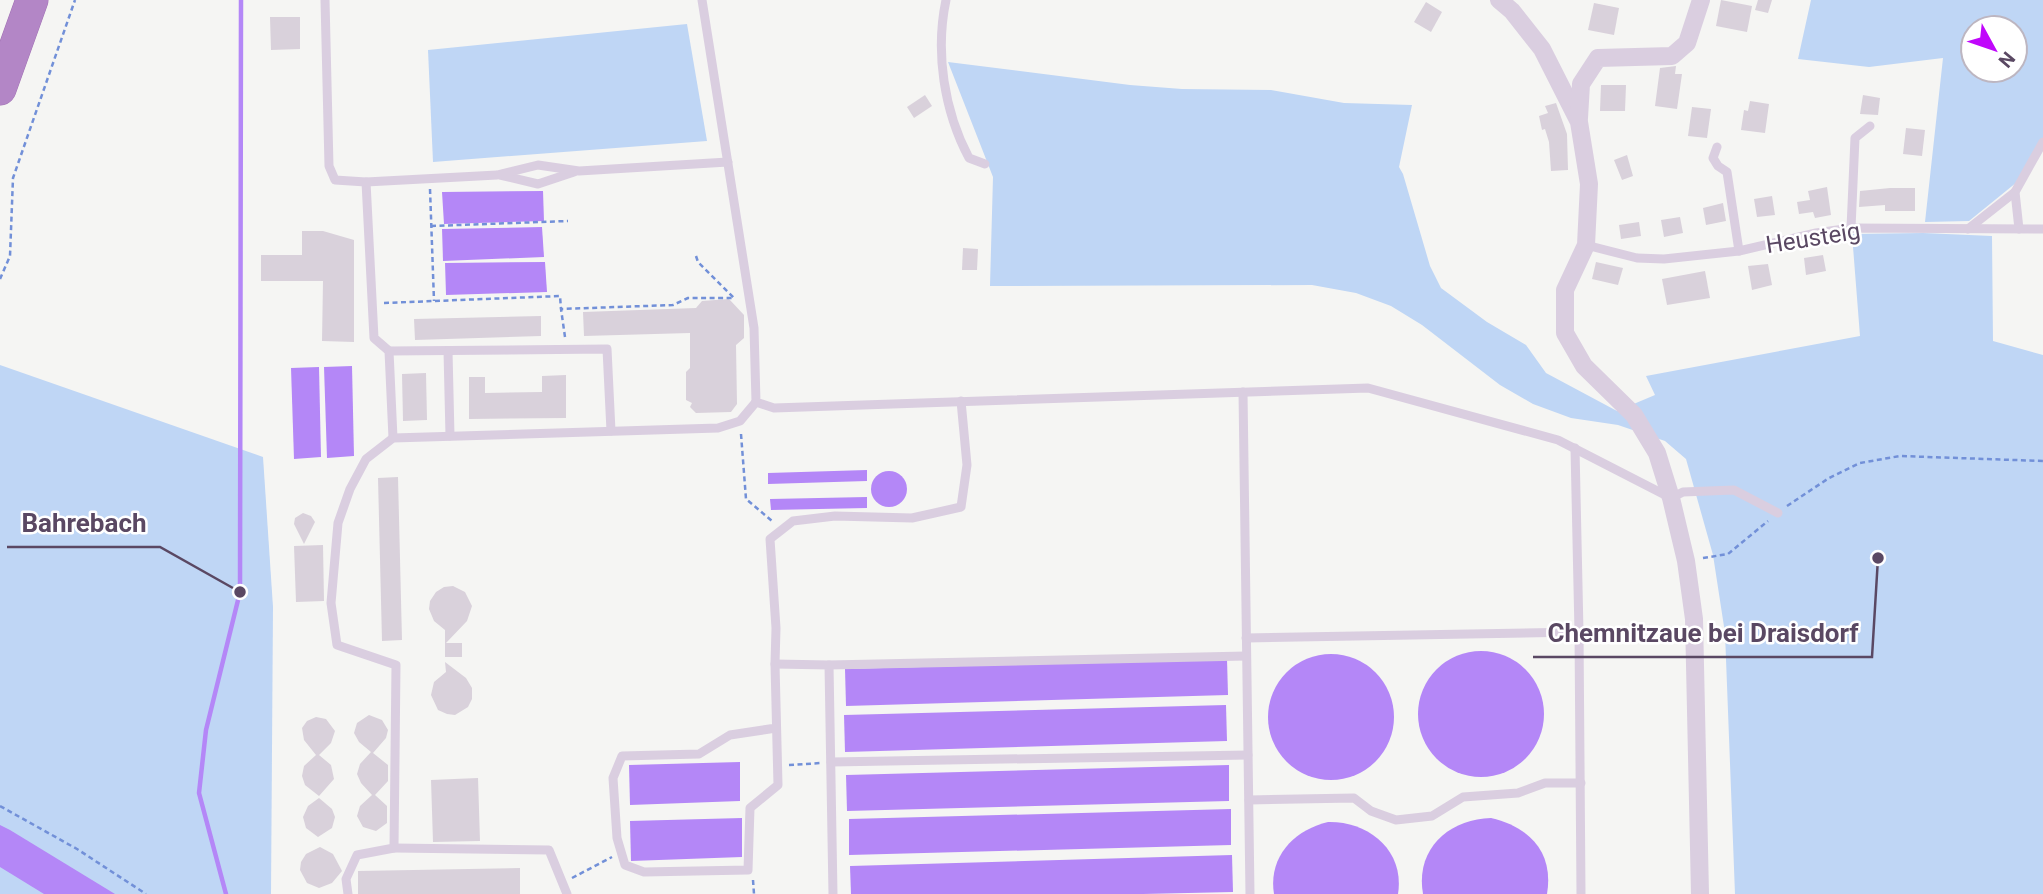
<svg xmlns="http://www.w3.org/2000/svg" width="2043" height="894" font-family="Roboto,sans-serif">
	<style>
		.green { fill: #bfd6f5; fill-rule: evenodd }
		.water { fill: #b487f7 }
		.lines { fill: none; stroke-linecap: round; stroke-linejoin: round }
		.stream { stroke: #b487f7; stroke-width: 4.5 }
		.building { fill: #d9d1db }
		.highway-casing { stroke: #a071b2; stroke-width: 33 }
		.path { stroke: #7290d8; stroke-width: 2.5; stroke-dasharray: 5 3.5; stroke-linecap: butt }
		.lane { stroke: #dacee0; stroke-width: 9 }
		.street { stroke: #dacee0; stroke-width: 18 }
		.highway { stroke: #b386c6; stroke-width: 32 }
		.labels { text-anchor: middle; stroke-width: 5; stroke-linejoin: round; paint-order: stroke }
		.street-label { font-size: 24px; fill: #5a4863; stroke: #fff }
		.leader { fill: none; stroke: #5a4863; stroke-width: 2.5 }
		.callout-dot { fill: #5a4863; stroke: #fff; stroke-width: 2.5 }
		.callout-label { font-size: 26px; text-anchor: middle; font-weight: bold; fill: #5a4863; stroke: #fff; stroke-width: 5; stroke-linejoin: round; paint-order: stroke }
	</style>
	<rect width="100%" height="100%" fill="#f5f5f3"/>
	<g class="green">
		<path d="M1811,0H2043V138L2022,178L1969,221L1925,222L1943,58L1869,67L1798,59ZM1973,28H2015V70H1973Z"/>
		<polygon points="687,24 707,141 433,162 428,50"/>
		<polygon points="948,62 1130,85 1182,89 1271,90 1344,103 1412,105 1399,167 1403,174 1430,266 1441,288 1487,322 1526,345 1546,373 1617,411 1655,395 1646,376 1860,336 1852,234 1923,233 1992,236 1993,341 2043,355 2043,894 1735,894 1725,633 1713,555 1686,459 1665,441 1618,425 1571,418 1533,404 1500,385 1422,325 1391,306 1356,293 1312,285 990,286 993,177"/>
		<polygon points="0,365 263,457 273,607 271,894 0,894"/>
	</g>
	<g class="water">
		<polygon points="543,191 544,221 444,224 442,192"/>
		<polygon points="542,227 544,257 443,261 442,229"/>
		<polygon points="545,262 547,292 446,295 445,263"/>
		<polygon points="352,366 354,456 327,458 324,367"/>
		<polygon points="319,367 321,457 294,459 291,368"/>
		<polygon points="867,470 867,481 768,484 768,473"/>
		<circle cx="889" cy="489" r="18"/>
		<polygon points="867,497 867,508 771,510 770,499"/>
		<circle cx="1481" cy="714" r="63"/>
		<circle cx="1331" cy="717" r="63"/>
		<polygon points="1227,659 1228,695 846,706 845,669"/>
		<polygon points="1226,705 1227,741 845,752 844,715"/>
		<polygon points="740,762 740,801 630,805 629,765"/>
		<polygon points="1229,765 1229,801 847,811 846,775"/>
		<polygon points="1231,809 1231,845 849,855 849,819"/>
		<polygon points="742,818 742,857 631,861 630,821"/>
		<path d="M1491,818C1530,827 1554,853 1547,894H1423C1415,849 1449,819 1491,818Z"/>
		<path d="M1328,822C1368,821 1405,850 1398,894H1274C1268,857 1294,830 1328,822Z"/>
		<polygon points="0,825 10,830 115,894 44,894 0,867"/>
		<polygon points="1232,855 1233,892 1143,894 851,894 850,866"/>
	</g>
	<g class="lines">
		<polyline class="stream" points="226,894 199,793 206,730 240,592 241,0"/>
	</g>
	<g class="building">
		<polygon points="1721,0 1752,6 1747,32 1716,26"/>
		<polygon points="1758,0 1772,0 1768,13 1755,10"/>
		<polygon points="1426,2 1442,12 1431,32 1414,22"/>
		<polygon points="1594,3 1619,8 1614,35 1588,30"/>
		<polygon points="270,17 300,17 300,49 271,50"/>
		<polygon points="1676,66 1675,74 1682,74 1677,109 1655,106 1660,68"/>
		<polygon points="1601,85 1626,85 1625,111 1600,111"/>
		<polygon points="925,95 932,106 914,118 907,107"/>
		<polygon points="1863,95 1880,98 1878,115 1860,114"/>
		<polygon points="1750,101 1769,104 1765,133 1741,130 1744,110 1748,111"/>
		<polygon points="1556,103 1567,134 1568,170 1551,171 1549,142 1545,129 1542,130 1539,116 1548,113 1545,106"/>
		<polygon points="1692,107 1711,109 1707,138 1688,136"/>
		<polygon points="1906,128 1925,130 1922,156 1903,154"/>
		<polygon points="1627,155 1633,176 1622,180 1614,160"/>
		<polygon points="1827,187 1831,215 1815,218 1813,212 1799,214 1797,202 1810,200 1808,191"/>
		<polygon points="1890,188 1915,188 1915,211 1885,211 1885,205 1859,207 1860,191"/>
		<polygon points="1772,196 1775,215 1757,217 1754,199"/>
		<polygon points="1723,203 1726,221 1706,225 1703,208"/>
		<polygon points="1680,217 1683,233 1664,237 1661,220"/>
		<polygon points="1639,222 1641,236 1621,239 1619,225"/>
		<polygon points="302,231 323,231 354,240 354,342 322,341 323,281 261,281 261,255 302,255"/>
		<polygon points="963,248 978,249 977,270 962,270"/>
		<polygon points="1823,255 1826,271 1806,275 1804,258"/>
		<polygon points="1596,262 1623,268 1618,285 1592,279"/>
		<polygon points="1768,264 1772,285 1752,290 1748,266"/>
		<polygon points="1705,271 1710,298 1667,305 1662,279"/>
		<polygon points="729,299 744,315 744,338 736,345 737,404 731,412 696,413 690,407 692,403 686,400 686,372 690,368 690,333 584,336 583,312 696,308 702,301"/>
		<polygon points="541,316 541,336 415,340 414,319"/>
		<polygon points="426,373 427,420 403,421 402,374"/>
		<polygon points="566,375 566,418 469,419 469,377 485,377 485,393 542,392 542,376"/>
		<polygon points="398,477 402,640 382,641 378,478"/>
		<polygon points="303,513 311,516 315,522 304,544 294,524 295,518"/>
		<polygon points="323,545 324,601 296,602 294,546"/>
		<polygon points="453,586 465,592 472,606 467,621 446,643 462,643 462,657 445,657 445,630 434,621 429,609 430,601 436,592 444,587"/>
		<polygon points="445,662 466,678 472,688 472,699 468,707 455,715 447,714 438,710 431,695 434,682 446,672"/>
		<polygon points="369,715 382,720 388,730 386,738 373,753 388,765 388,781 375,795 387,806 387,823 376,831 363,827 357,816 360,806 372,795 361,783 357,774 360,764 371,752 359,742 354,733 357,723"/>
		<polygon points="316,717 326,719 335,731 331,743 319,755 331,765 334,779 319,796 305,785 302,776 304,766 316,755 304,740 302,728 307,721"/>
		<polygon points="478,778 480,841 433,842 431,780"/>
		<polygon points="319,798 332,809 335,817 332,828 318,837 306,828 303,817 308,806"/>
		<polygon points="320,847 333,854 342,871 332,883 319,888 307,883 300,870 301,862 306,854"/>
		<polygon points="520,868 520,894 358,894 358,871"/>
	</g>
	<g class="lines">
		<defs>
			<polyline id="highway" points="0,89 32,0"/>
		</defs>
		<use href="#highway" class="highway-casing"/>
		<g class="path">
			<polyline points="430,189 434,301"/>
			<polyline points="431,226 568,221"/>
			<polyline points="696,256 698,262 734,298"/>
			<polyline points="0,279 10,256 13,178 75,0"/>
			<polyline points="384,303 560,296 561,309"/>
			<polyline points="565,337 561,309 673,305 688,298 734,298"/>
			<polyline points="741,434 746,499 772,521"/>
			<polyline points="1787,506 1829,478 1860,463 1900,456 2043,461"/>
			<polyline points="1703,558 1728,554 1768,521"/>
			<polyline points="789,765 821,763"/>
			<polyline points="0,806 77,849 146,894"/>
			<polyline points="572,878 612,857"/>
			<polyline points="753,880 754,894"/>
		</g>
		<g class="lane">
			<polyline points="325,0 329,166 335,180 366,182 374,338 389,351 393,438"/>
			<polyline points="702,0 754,328 756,402 774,408 1368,388 1558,440 1671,498 1683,492 1734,490 1778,513"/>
			<path d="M946,0C935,52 944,111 969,158L985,164"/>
			<polyline points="1717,147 1713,158 1718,166 1727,172 1739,251"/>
			<polyline points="500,175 538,184 574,172"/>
			<polyline points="366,182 497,175 538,165 579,171 728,162"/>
			<polyline points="1851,228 1855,138 1870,126"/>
			<polyline points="1968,229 2015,192"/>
			<polyline points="2019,229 2015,192 2043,142"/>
			<polyline points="1586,245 1637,258 1664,259 1739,251 1816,233 1851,228 2043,229"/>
			<polyline points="389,351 607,349 611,431"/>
			<polyline points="448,351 450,436"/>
			<polyline points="1243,392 1250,894"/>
			<polyline points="1575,448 1579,632 1581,894"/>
			<polyline points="1246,638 1579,632"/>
			<polyline points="775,664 829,665 833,894"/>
			<polyline points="829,665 1246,656"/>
			<polyline points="776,728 730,735 699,754 622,756 613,778 617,838 625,865 644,872 748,870 750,808 778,785 775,664 776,628 770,539 793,521 835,516 912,518 961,507 967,465 961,401"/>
			<polyline points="831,762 1248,755"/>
			<polyline points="1249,800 1354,798 1371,811 1396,820 1432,816 1463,797 1518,793 1545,783 1581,783"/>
			<polyline points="394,848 549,850 567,894"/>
			<polyline points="348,894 346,879 357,855 394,848 396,665 337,645 331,603 338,523 350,489 366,459 393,438 718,428 740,421 756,402"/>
		</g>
		<g class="street">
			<polyline points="1499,0 1512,11 1542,49 1579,122 1589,184 1586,245 1565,290 1565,333 1584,366 1634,415 1657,453 1671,498 1686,561 1694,619 1700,894"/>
			<polyline points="1579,118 1581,84 1598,58 1672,56 1687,43 1701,0"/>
		</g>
		<use href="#highway" class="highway"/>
	</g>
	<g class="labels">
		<g class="street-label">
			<text transform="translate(1813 238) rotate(-9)" y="8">Heusteig</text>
		</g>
	</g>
	<path class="leader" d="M240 592L160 547H7M1878 558L1872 657H1533"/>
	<g class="callout-dot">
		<circle cx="240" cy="592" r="7"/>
		<circle cx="1878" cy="558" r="7"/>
	</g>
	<g class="callout-label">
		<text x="84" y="532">Bahrebach</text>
		<text x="1703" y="642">Chemnitzaue bei Draisdorf</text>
	</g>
	<g transform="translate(1994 49) rotate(130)"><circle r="33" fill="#ffffff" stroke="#bdb6c1" stroke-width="2"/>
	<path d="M0-5L12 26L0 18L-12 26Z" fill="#c007fb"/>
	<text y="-10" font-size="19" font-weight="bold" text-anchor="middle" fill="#5a4863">N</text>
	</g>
</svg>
